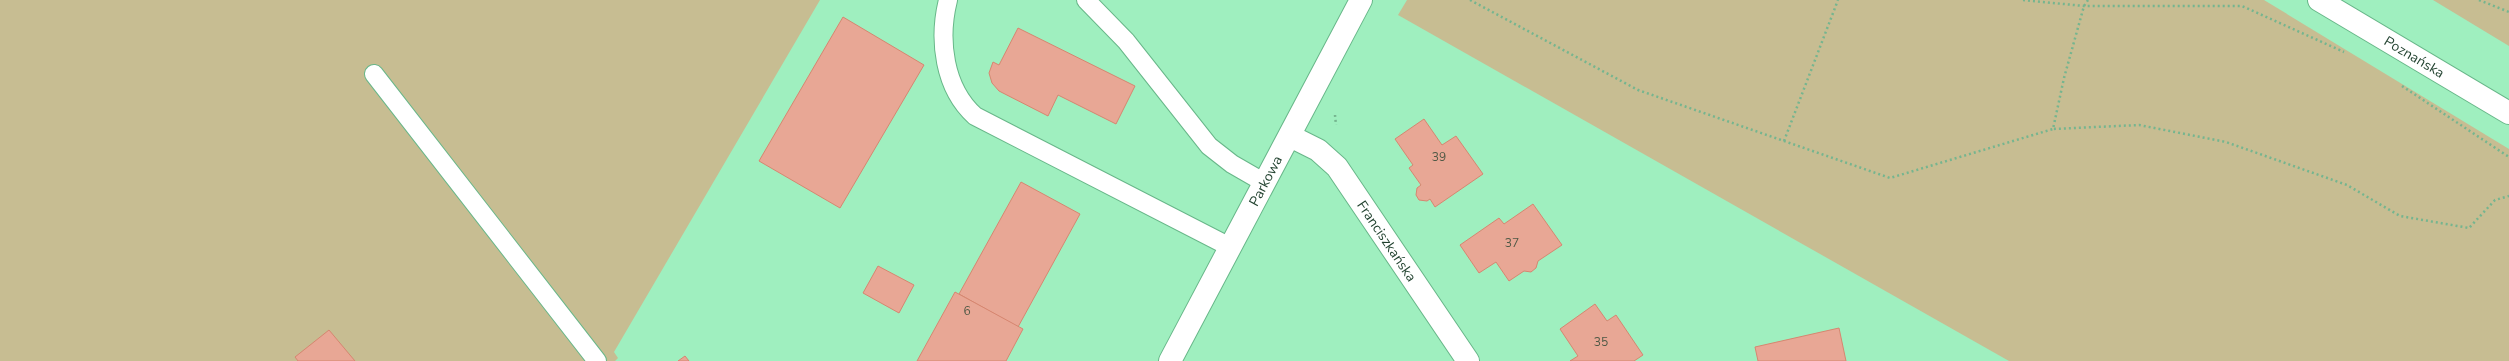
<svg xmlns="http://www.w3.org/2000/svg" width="2509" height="361" font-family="'Nunito Sans',sans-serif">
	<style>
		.green { fill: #c7bd92 }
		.building { fill: #e8a795; stroke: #d68670 }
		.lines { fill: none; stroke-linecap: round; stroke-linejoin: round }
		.service-casing { stroke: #68b789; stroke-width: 20 }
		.minor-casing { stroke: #68b789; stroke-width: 24 }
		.path { stroke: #75b58f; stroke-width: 2.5; stroke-dasharray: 2 3; stroke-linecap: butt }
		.service { stroke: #fff; stroke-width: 18 }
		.minor { stroke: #fff; stroke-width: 22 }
		.labels { text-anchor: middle; stroke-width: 3; stroke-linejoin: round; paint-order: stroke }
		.number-label { font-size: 12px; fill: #505946 }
		.street-label { font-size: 14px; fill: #1e3f2c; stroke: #acfdcc }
	</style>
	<rect width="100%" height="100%" fill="#9fefbf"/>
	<g class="green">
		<polygon points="0,0 820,0 614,352 618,358 615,361 0,361"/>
		<polygon points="1407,0 2264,0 2509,149 2509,361 2009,361 1398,15"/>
		<polygon points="2433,0 2509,0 2509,46"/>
	</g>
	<g class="building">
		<polygon points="843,17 924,65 840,208 759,161"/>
		<polygon points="1018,28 1135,86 1116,124 1058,95 1048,116 999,91 992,83 989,73 993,62 999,65"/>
		<polygon points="1424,119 1442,145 1456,136 1483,174 1435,207 1430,199 1427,201 1419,200 1416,195 1417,188 1421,185 1409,168 1413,165 1395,139"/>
		<polygon points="1021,182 1080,214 1018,327 959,294"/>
		<polygon points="1533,204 1562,245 1538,261 1536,268 1531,272 1524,271 1509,281 1496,262 1479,273 1460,245 1499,218 1504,224"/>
		<polygon points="878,266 914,285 899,313 863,293"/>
		<polygon points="955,292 1023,329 1006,361 917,361"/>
		<polygon points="1595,304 1607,321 1616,315 1643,355 1634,361 1570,361 1578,356 1560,329"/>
		<polygon points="1839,328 1846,361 1758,361 1755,347"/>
		<polygon points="329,330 355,361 298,361 295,357"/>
		<polygon points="685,356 689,361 678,361"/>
	</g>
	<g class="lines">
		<defs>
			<g id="service">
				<path d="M948,0C938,40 944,88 975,116L1230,247"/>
				<polyline points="1086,0 1126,41 1209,146 1232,164 1265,183"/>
				<polyline points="374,74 597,361"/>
			</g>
			<g id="minor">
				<path id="s1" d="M2319,0L2509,113"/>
				<path id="s2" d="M1290,136L1318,150L1337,167L1468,361"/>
				<path id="s3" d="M1170,361L1361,0"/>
			</g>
		</defs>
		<use href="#service" class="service-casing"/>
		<use href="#minor" class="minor-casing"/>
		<g class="path">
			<polyline points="1470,0 1638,90 1890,178 2053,129"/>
			<polyline points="2023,0 2084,6 2242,6 2344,52"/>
			<polyline points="2088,0 2084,6 2064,78 2053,129 2139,125 2226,142 2347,185 2400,216 2469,228 2495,200 2509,196"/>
			<polyline points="2479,0 2509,12"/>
			<polyline points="2402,86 2509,157"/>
			<polyline points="1335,115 1336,125"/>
			<polyline points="1784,141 1838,0"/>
		</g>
		<use href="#service" class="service"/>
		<use href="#minor" class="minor"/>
	</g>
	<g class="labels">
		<g class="number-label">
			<text x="1439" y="161">39</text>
			<text x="1512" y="247">37</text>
			<text x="967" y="315">6</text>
			<text x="1601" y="346">35</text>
		</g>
		<g class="street-label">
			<text dy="5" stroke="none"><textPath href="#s1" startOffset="111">Poznańska</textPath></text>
			<text dy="5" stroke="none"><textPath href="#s3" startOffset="204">Parkowa</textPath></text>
			<text dy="5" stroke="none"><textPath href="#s2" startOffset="146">Franciszkańska</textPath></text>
		</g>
	</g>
</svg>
